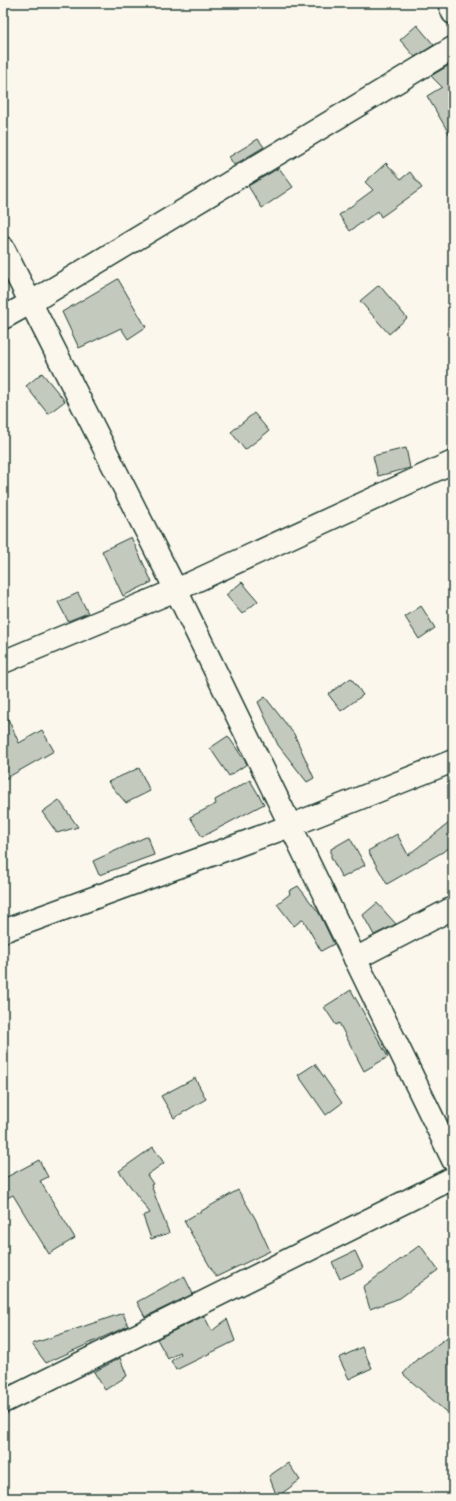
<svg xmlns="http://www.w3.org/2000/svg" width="456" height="1501" font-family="Kalam,sans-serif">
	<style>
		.building { fill: #c4c9be; stroke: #1f3d34 }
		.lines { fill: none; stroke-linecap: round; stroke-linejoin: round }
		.minor-casing { stroke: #1f3d34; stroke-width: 25 }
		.minor { stroke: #fbf7ec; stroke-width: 22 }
	</style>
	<rect width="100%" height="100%" fill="#fbf7ec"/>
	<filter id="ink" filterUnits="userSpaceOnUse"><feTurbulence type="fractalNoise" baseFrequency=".025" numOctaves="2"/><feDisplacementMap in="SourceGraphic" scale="8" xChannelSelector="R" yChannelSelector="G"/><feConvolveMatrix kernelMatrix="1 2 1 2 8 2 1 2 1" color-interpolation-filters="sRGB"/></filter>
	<g filter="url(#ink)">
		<g class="building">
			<polygon points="417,25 434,45 415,57 400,40"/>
			<polygon points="451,64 453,66 453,140 427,96 442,87 431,76"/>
			<polygon points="258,139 264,147 234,165 229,157"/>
			<polygon points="386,163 401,179 410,172 422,188 381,217 378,211 350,231 339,215 373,190 365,182"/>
			<polygon points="279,168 293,187 262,208 248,186"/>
			<polygon points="118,279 146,327 128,339 121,328 79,348 62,312"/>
			<polygon points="379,285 407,318 389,334 360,301"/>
			<polygon points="42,373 65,401 48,414 26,386"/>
			<polygon points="254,413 269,431 245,450 231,432"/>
			<polygon points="406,448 410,468 378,476 373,456"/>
			<polygon points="131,537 152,582 123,596 102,551"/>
			<polygon points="242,582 258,601 242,614 226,595"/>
			<polygon points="78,593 88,613 68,621 58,602"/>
			<polygon points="421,606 435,628 419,639 405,617"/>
			<polygon points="351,678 363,695 341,711 328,694"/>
			<polygon points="265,697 294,734 314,778 307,782 278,745 258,702"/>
			<polygon points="3,708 19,743 42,730 54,751 3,780"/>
			<polygon points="228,736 247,764 229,776 210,748"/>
			<polygon points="139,768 150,791 126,803 108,782"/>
			<polygon points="250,780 264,804 202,837 190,817 216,804 215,800"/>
			<polygon points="59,800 78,827 57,833 42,812"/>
			<polygon points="453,820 453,846 387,884 368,851 397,834 408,855"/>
			<polygon points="148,836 154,855 99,875 93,861"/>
			<polygon points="350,838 365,865 342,878 331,857 331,849"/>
			<polygon points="298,886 319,913 334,944 321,951 303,919 294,926 277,904 290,894 289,891"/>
			<polygon points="377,903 396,924 374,935 363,915"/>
			<polygon points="351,990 388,1057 364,1071 339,1023 336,1025 324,1007"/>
			<polygon points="315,1064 342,1103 326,1115 298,1075"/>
			<polygon points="195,1078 206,1099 174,1118 161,1096"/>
			<polygon points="153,1147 164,1163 147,1175 153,1184 151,1185 169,1233 151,1239 143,1216 150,1213 119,1171"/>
			<polygon points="39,1160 48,1177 40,1181 75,1238 49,1254 13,1195 3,1200 3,1179"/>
			<polygon points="238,1190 255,1218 270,1251 216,1277 184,1221"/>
			<polygon points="420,1245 438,1270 400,1298 370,1309 363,1287"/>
			<polygon points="355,1251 363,1268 340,1279 332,1262"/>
			<polygon points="184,1276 193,1294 145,1317 137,1302"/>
			<polygon points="123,1313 128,1326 46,1363 32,1344"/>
			<polygon points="204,1316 212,1331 227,1319 235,1341 176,1370 171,1361 181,1354 180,1352 168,1359 157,1339"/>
			<polygon points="453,1333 453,1418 403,1374 415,1361"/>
			<polygon points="362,1347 372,1368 349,1379 339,1358"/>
			<polygon points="120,1358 127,1376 105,1390 94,1372"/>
			<polygon points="288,1463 300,1480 277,1497 269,1476"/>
		</g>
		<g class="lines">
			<defs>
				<g id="minor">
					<polyline points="449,3 453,13"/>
					<polyline points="3,248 176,590 453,1160"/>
					<polyline points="3,318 30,303 453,48"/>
					<polyline points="3,662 176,590 453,462"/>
					<polyline points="3,931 290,826 453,761"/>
					<polyline points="355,959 453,908"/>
					<polyline points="3,1402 453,1178"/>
				</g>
			</defs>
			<use href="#minor" class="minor-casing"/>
			<use href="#minor" class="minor"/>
		</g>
	</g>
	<rect width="456" height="1501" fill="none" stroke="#fbf7ec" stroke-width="16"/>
	<rect x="8" y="8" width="440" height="1485" fill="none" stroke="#1f3d34" stroke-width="1.5" filter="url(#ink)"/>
</svg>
